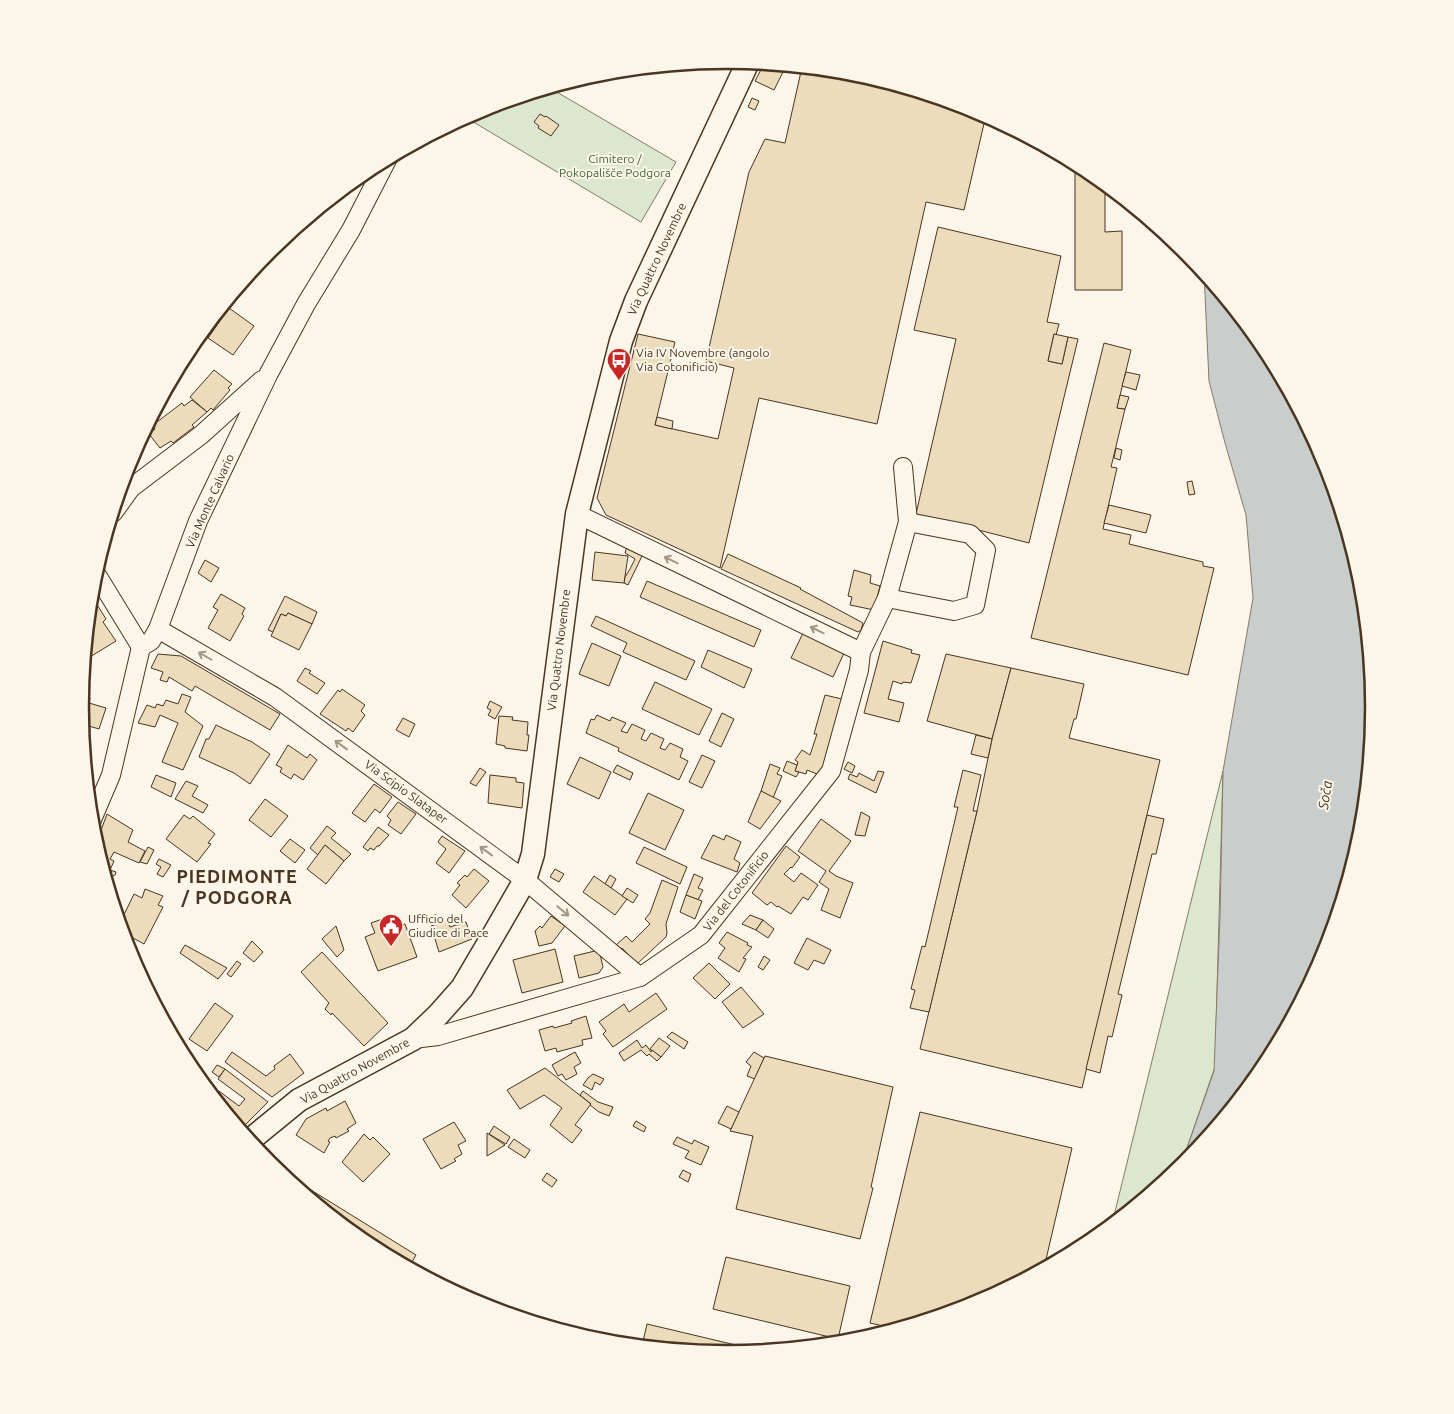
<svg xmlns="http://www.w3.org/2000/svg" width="1454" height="1414" font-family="Ubuntu,sans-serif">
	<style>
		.green { fill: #dce7d0; stroke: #887966 }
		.water { fill: #c9cecd; stroke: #887966 }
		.building { fill: #ecdcbc; stroke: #4a3520 }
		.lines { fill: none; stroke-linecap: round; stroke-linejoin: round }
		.minor-casing { stroke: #4a3520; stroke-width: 20 }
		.major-casing { stroke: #4a3520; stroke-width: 25 }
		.minor { stroke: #fbf6e9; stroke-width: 18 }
		.major { stroke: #fbf6e9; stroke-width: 22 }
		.oneway { stroke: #a29684 }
		.labels { text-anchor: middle; stroke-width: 4; stroke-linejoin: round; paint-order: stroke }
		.park-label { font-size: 12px; fill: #436837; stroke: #fbf6e9 }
		.street-label { font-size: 12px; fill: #4a3520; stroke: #fbf6e9 }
		.poi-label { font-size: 12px; fill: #4a3520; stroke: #fbf6e9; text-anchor: start }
		.water-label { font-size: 14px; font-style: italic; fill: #4a3520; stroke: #fbf6e9 }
		.district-label { font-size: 18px; font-weight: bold; letter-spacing: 1px; fill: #4a3520; stroke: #fbf6e9 }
		.rim { fill: none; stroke: #4a3520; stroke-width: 2.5 }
	</style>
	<rect width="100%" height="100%" fill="#fbf6e9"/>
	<g class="green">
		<polygon points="550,88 676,162 641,222 465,117 480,109"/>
		<polygon points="1223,771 1215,1067 1180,1168 1112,1224"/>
	</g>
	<polygon class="water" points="1204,273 1265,348 1325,460 1362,581 1374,707 1362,834 1325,955 1265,1067 1180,1168 1214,1071 1220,915 1223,771 1253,598 1246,515 1225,443 1209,381"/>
	<g class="building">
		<polygon points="764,64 786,66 774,90 755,81"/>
		<polygon points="802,67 854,72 949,101 948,106 981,113 986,115 964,210 926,202 877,424 759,398 720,568 606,515 597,498 638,334 675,342 655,425 718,439 734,368 706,361 749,172 765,139 785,143"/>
		<polygon points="752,98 759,101 755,110 748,107"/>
		<polygon points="540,114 545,117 546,116 559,125 551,136 538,128 539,126 534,122"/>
		<polygon points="1075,163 1087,169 1105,184 1105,232 1122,231 1122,290 1075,290"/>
		<polygon points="938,227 1061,256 1047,322 1059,324 1056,335 1054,334 1048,361 1062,364 1068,337 1078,339 1029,543 916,514 956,339 914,330"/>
		<polygon points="229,308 254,326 233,355 208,338"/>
		<polygon points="1054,334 1068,337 1062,364 1048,361"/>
		<polygon points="1104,343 1131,350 1117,408 1125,409 1111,467 1117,468 1103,529 1131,535 1129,544 1203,562 1203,566 1214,568 1188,675 1031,638"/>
		<polygon points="214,370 232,384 228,388 230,390 213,410 211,408 207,412 190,397"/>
		<polygon points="1126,372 1140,375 1136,390 1122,386"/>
		<polygon points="1120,395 1129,397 1125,409 1117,408"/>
		<polygon points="192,400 207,412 192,425 194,427 173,443 171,441 160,448 149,434 155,429 153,425 182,403 184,406"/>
		<polygon points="657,417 673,421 672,429 655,425"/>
		<polygon points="1116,448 1122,450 1120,460 1114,458"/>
		<polygon points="1192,481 1195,494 1189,495 1187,482"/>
		<polygon points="1109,505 1151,515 1146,533 1104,523"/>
		<polygon points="627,546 643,554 628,585 624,583 625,577 630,569 635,559 625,553"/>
		<polygon points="595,552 628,556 624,583 592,580"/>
		<polygon points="728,554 801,588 800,589 863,623 861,630 858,632 721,569"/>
		<polygon points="205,560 219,568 211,582 198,573"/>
		<polygon points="854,570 871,575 870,583 880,586 874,610 850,605 852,597 848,596"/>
		<polygon points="647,581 761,630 754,647 640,597"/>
		<polygon points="221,594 245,608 242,614 244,616 230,641 208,628 218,610 213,607"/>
		<polygon points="91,595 106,619 103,622 116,641 85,660"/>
		<polygon points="285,596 317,612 312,624 288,613 286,616 281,614 273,632 268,630"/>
		<polygon points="288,613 312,624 299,650 271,636 281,614 286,616"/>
		<polygon points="596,616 695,661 686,680 623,652 627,643 591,626"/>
		<polygon points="803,633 844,653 833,677 791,658"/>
		<polygon points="883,641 912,650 911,653 920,655 911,683 903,682 902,684 893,681 888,699 904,703 899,722 864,713"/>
		<polygon points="592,643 621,656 609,686 579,674"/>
		<polygon points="708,650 752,669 744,688 701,667"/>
		<polygon points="158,654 181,656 280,714 270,730 195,686 192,691 169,677 167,682 160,680 163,672 151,668"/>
		<polygon points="946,654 1011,668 992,739 927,721"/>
		<polygon points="305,668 311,671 309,673 325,683 317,694 297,681"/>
		<polygon points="1011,668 1084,684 1076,719 1074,719 1069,738 1160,760 1082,1088 920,1049 977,811 992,739"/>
		<polygon points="655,682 712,709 699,735 642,709"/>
		<polygon points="82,686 85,687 82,696 90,698 89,703 106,708 99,729 82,724 80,707"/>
		<polygon points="342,689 365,705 361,711 365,715 353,732 348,728 346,731 320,714 338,690 340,692"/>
		<polygon points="182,694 191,697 185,712 203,726 183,770 162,762 178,723 160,715 155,727 138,723 147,705 155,708 157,704 163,706 166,700 178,704"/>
		<polygon points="825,695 846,700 822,776 807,770 806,774 795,771 798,762 795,760 802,750 810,755 817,734 814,734"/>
		<polygon points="490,701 502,707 495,719 488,715 491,710 487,708"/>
		<polygon points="722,713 734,719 721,747 709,741"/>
		<polygon points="597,715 610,721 612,717 626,723 621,731 627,733 632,724 645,730 641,739 646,741 651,733 664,739 660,748 665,750 670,743 683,749 680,757 688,761 679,780 618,751 619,748 586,733 591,719 594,720"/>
		<polygon points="499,716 513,717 512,720 528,722 527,735 529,735 527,751 505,748 505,746 496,744"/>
		<polygon points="403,718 415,724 409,737 396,730"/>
		<polygon points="216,725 252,742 270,754 250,784 234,773 199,757 206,739 209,739"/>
		<polygon points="976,735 992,739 988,758 971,754"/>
		<polygon points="288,745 307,758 310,754 317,760 303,780 294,774 291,779 280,772 282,768 276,765"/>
		<polygon points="702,755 715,761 702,788 689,782"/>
		<polygon points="580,757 611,772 599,799 567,784"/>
		<polygon points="787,761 797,765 795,771 799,772 796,777 783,771"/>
		<polygon points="848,762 855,766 852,773 844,769"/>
		<polygon points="770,764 780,768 777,774 782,776 773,798 761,791"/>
		<polygon points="617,765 633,773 630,780 613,772"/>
		<polygon points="480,768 486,772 476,786 470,783"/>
		<polygon points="963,770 981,775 973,811 977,811 929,1012 910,1008 915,990 911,989 922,946 925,947 958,807 954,807"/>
		<polygon points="878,771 884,772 876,793 848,779 850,774 857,777 859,773 874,781"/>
		<polygon points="156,775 176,783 171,797 151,787"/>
		<polygon points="490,775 516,778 516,782 524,783 522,808 488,803"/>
		<polygon points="186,781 198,786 192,796 208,805 203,813 175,799"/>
		<polygon points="374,784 392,797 380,813 375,809 365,822 352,813"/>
		<polygon points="761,791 781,801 760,829 748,822"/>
		<polygon points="648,793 684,810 665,850 629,833"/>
		<polygon points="265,799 288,816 271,837 249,820"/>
		<polygon points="398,802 416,814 401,834 388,825 391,820 387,816"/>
		<polygon points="861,812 870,817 865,836 855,835"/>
		<polygon points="107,814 133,830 128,842 145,851 139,863 114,852 110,859 114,861 110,870 116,872 115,875 106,879 96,844"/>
		<polygon points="184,815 190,819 193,816 215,834 208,843 211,844 197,862 166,839"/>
		<polygon points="1147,815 1164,819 1156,854 1152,854 1118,994 1122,995 1112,1037 1108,1036 1100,1073 1086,1069"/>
		<polygon points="821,819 851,841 829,871 836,876 853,883 840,918 821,910 829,889 819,882 826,871 798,851"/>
		<polygon points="327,826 336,833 331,838 351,854 344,861 325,845 318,855 310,848"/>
		<polygon points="378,827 389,835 379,846 377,846 374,850 370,848 368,851 363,847"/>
		<polygon points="713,835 724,840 726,835 741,842 734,859 740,863 737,872 701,858"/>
		<polygon points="442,836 465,851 449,873 436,863 446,849 438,842"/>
		<polygon points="290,839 305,850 295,863 280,851"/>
		<polygon points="325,845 344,861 326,884 307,869"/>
		<polygon points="786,846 800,857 792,868 791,867 784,874 794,882 801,873 818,885 808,900 803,897 791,914 778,906 777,907 771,902 767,905 752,893"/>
		<polygon points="148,847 154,850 147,864 140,862"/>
		<polygon points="644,847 687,867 680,884 636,863"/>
		<polygon points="159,859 171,865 163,877 157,874 161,867 156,864"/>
		<polygon points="474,869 489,881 466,908 452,895 460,885 457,883 465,875 467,877"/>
		<polygon points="555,869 564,874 559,882 550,877"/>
		<polygon points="694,874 703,878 698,888 703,890 698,900 686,895"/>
		<polygon points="610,875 616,879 611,888 605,884"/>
		<polygon points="594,876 627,899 615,915 583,892"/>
		<polygon points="662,880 678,887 666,924 667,933 666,937 637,964 622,948 620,950 616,945 626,936 632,942 650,924 645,919 650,913"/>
		<polygon points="627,888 638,895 633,903 622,896"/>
		<polygon points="145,889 163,896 158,905 163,907 144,944 122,932 120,923 134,894 142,898"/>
		<polygon points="686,895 702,901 695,919 680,912"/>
		<polygon points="750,915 763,920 756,930 742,924"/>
		<polygon points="391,916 395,926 405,924 417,957 378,971 365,937 375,933 371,923"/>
		<polygon points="551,916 565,926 552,943 539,946 535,931 540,926 542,928"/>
		<polygon points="447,920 450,927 466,922 472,939 439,952 431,926"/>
		<polygon points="763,920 774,929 768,938 756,930"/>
		<polygon points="336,926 344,950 337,957 322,939"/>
		<polygon points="727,932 748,943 747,945 752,947 743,958 746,959 739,972 718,958 725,948 719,943"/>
		<polygon points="807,938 831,950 824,964 814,960 808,970 794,963"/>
		<polygon points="252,941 263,952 254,962 243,953"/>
		<polygon points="185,945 227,968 218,979 180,953"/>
		<polygon points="555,949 563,982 522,993 513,960"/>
		<polygon points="599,950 603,967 599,973 579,978 574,956"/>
		<polygon points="322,952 388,1023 364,1046 332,1013 331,1015 325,1009 329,1003 301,972"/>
		<polygon points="764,956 770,960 763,970 758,967"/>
		<polygon points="237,961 241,964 231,977 227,974"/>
		<polygon points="709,963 730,984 715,999 693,978"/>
		<polygon points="741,987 764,1014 743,1028 722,1002"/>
		<polygon points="656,993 667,1009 613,1047 603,1034 606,1031 599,1022 624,1004 629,1012"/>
		<polygon points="215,1003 233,1016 207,1051 189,1039"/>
		<polygon points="586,1016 592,1038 582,1040 583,1045 557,1052 556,1048 545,1051 539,1030 553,1026 554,1028 572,1023 571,1021"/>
		<polygon points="672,1032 688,1042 684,1049 667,1037"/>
		<polygon points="659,1038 670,1046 661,1057 650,1049"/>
		<polygon points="637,1040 642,1048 646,1045 651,1052 652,1050 661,1057 657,1061 649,1054 647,1056 641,1050 624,1061 619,1053"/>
		<polygon points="232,1052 266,1076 275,1069 274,1066 290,1054 304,1073 272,1097 225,1062"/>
		<polygon points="575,1052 581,1063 574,1067 577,1074 566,1080 562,1074 558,1076 552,1065"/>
		<polygon points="754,1052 764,1058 755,1079 747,1076 751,1066 746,1062"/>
		<polygon points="765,1056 893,1087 871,1187 873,1188 860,1239 736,1209 753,1136 730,1131"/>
		<polygon points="217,1065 225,1069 219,1077 212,1072"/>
		<polygon points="545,1068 591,1104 575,1125 582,1130 572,1143 550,1125 562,1108 544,1095 520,1109 507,1090"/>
		<polygon points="225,1069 268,1102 241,1129 214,1096 219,1091 239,1106 245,1099 218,1079"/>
		<polygon points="593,1074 604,1079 600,1085 595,1082 592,1090 583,1085 588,1078"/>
		<polygon points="583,1091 598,1102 613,1107 609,1116 599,1112 590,1105 591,1104 580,1095"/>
		<polygon points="345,1101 356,1123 347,1129 349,1131 336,1138 335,1136 330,1138 328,1141 330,1142 324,1153 296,1135 306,1119 326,1108 327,1111"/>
		<polygon points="727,1106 739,1112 731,1129 718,1123"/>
		<polygon points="920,1112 1072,1148 1044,1268 974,1305 896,1329 870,1323"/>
		<polygon points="636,1121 646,1127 644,1132 633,1126"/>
		<polygon points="454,1122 466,1141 458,1145 462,1154 454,1159 456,1161 441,1169 423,1139"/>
		<polygon points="494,1126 510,1137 506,1144 489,1134"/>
		<polygon points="487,1133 505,1145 487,1156"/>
		<polygon points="364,1134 370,1140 373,1137 390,1154 363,1182 342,1162"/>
		<polygon points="677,1137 692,1144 694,1140 709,1147 701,1165 685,1158 689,1151 673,1144"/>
		<polygon points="514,1139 530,1150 525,1158 508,1147"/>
		<polygon points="269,1164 416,1255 409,1267 367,1245"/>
		<polygon points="683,1170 691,1174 688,1182 679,1177"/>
		<polygon points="547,1173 557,1180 552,1187 542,1180"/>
		<polygon points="726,1257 850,1286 838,1339 713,1309"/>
		<polygon points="450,1283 482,1304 481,1305 447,1288"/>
		<polygon points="647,1324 761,1351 727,1354 642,1346"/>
	</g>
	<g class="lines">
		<defs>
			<g id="minor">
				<polyline points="113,513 131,488 201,435 262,380"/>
				<polyline points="577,514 861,652"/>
				<polyline points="95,572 141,647"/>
				<polyline points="887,598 954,611 975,605 986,550 970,534 908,522"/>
				<polyline points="158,629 275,697 525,880 640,977"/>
				<polyline points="91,822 111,775 141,647 151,641 158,629 198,521 268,375 306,304 351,230 388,158"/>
				<polyline points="413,1039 438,1036 640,977 701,935 831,771 859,670 861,652 887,598 908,522 903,467"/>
			</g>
			<polyline id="major" points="250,1140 299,1100 413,1039 438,1015 462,988 495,932 525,880 533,854 577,514 621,341 636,301 748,62"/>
		</defs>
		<use href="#minor" class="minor-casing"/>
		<use href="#major" class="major-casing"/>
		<use href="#minor" class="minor"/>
		<use href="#major" class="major"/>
	</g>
	<defs><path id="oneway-shaft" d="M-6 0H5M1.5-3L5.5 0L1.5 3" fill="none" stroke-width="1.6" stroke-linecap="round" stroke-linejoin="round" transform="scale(1.25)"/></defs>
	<g class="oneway">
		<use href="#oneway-shaft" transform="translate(671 560) rotate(-154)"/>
		<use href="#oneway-shaft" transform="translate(817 630) rotate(-154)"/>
		<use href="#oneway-shaft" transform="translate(205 656) rotate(-150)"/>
		<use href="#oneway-shaft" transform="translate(341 745) rotate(-144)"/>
		<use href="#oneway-shaft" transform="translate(486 851) rotate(-144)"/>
		<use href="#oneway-shaft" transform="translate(563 911) rotate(40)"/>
	</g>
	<defs>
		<symbol id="bus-pin" viewBox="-11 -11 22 30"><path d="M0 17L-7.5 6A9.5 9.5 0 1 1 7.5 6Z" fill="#c62828" stroke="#fbf6e9"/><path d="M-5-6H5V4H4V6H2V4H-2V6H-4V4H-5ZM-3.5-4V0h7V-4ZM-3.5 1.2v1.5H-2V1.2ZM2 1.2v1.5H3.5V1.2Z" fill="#fff"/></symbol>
		<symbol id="civic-pin" viewBox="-11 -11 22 30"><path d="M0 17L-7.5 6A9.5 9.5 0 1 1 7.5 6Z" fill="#c62828" stroke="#fbf6e9"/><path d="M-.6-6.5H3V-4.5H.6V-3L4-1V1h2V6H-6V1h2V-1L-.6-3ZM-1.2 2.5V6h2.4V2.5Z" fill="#fff"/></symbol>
	</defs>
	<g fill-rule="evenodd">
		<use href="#bus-pin" x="605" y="346" width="28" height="38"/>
		<use href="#civic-pin" x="377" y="912" width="28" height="38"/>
	</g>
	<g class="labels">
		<g class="park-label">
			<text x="615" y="163">Cimitero /<tspan x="615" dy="14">Pokopališče Podgora</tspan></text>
		</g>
		<g class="street-label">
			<text transform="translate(657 259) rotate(-65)" y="4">Via Quattro Novembre</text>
			<text transform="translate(210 501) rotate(-66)" y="4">Via Monte Calvario</text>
			<text transform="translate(559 650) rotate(-83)" y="4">Via Quattro Novembre</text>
			<text transform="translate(406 792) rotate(36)" y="4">Via Scipio Slataper</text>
			<text transform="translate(736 891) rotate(-52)" y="4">Via del Cotonificio</text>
			<text transform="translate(355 1071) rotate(-29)" y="4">Via Quattro Novembre</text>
		</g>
		<g class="poi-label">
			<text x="636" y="357">Via IV Novembre (angolo<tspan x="636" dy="14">Via Cotonificio)</tspan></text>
			<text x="408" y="923">Ufficio del<tspan x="408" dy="14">Giudice di Pace</tspan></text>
		</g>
		<g class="water-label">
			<text transform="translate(1325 795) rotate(-81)" y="5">Soča</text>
		</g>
		<g class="district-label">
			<text x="237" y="883">PIEDIMONTE<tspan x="237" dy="21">/ PODGORA</tspan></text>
		</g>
	</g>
	<path d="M0 0H1454V1414H0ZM89 707a638 638 0 1 1 1276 0a638 638 0 1 1-1276 0Z" fill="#fbf6e9" fill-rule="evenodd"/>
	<path class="rim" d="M89 707a638 638 0 1 1 1276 0a638 638 0 1 1-1276 0Z"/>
</svg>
